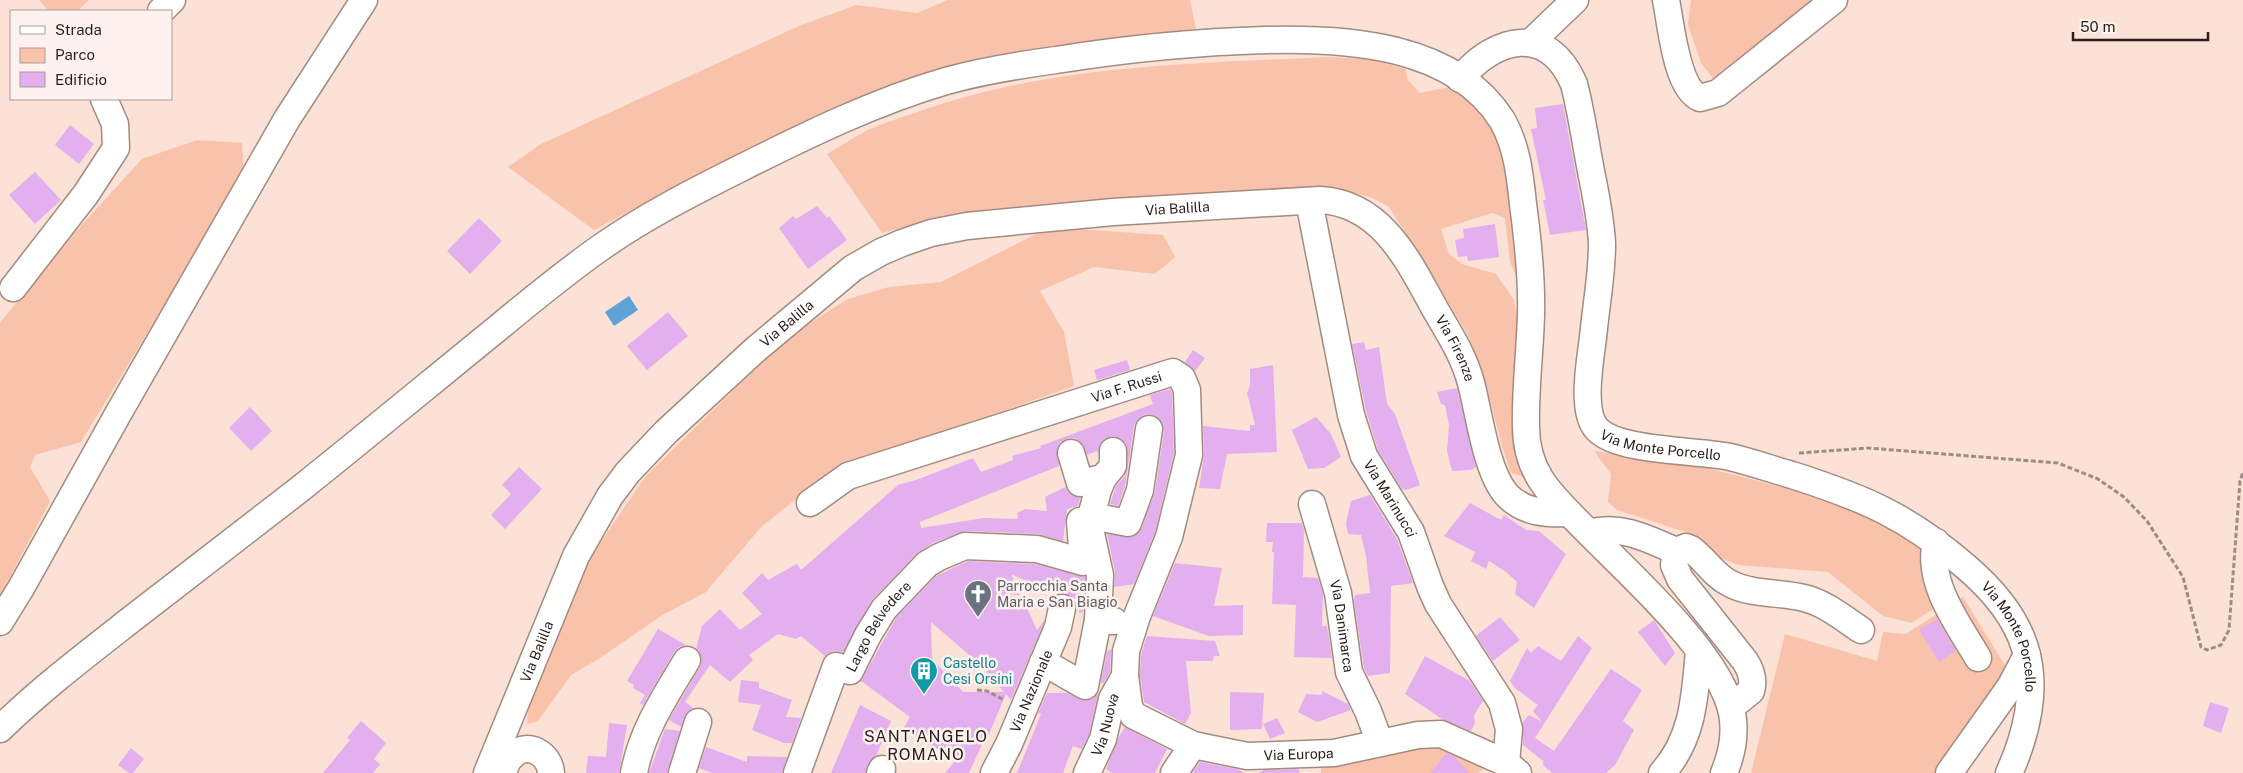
<svg xmlns="http://www.w3.org/2000/svg" width="2243" height="773" font-family="'Public Sans',sans-serif">
	<style>
		.green { fill: #f9c2aa }
		.water { fill: #5fa2d6 }
		.building { fill: #e4afee; fill-rule: evenodd }
		.lines { fill: none; stroke-linecap: round; stroke-linejoin: round }
		.minor-casing { stroke: #a38b81; stroke-width: 29 }
		.path { stroke: #9f8c84; stroke-width: 3; stroke-dasharray: 5 2.5; stroke-linecap: butt }
		.minor { stroke: #fff; stroke-width: 26 }
		.labels { text-anchor: middle; stroke-width: 5; stroke-linejoin: round; paint-order: stroke }
		.street-label { font-size: 14px; fill: #271e1a; stroke: #fdf2ee }
		.worship-label { font-size: 14px; fill: #5b616d; stroke: #fdf2ee; text-anchor: start }
		.culture-label { font-size: 14px; fill: #0d838f; stroke: #fdf2ee; text-anchor: start }
		.quarter-label { font-size: 16px; letter-spacing: 1px; fill: #271e1a; stroke: #fdf2ee }
	</style>
	<rect width="100%" height="100%" fill="#fbe1d6"/>
	<g class="green">
		<polygon points="39,0 89,0 77,11 49,11"/>
		<polygon points="948,0 1190,0 1196,29 997,61 802,125 677,186 594,230 508,167 541,144 799,26 856,5 917,13"/>
		<polygon points="1691,0 1818,0 1715,81 1701,63 1688,25"/>
		<path d="M1328,57L1374,60L1405,69L1408,80L1420,93L1454,86L1477,100L1510,153L1518,280L1510,262L1505,218L1492,213L1441,229L1449,254L1462,264L1496,274L1514,300L1521,339L1526,473L1522,476L1511,473L1502,446L1482,369L1467,333L1389,207C1371,196 1357,192 1335,190L989,209L938,218L882,233L827,154C840,146 853,138 866,131C881,124 897,119 912,114C1044,65 1189,64 1328,57Z"/>
		<polygon points="197,140 242,143 244,174 81,442 35,455 30,467 50,501 0,596 0,323 58,251 142,159"/>
		<polygon points="1050,227 1163,235 1175,257 1155,274 1094,267 1040,291 1064,332 1074,386 900,447 848,468 795,500 761,527 706,592 664,614 600,658 571,675 538,721 527,724 529,687 590,558 645,477 787,337 848,299 889,287 941,282"/>
		<polygon points="1594,451 1708,468 1838,502 1910,539 1927,556 1940,605 1911,623 1883,616 1828,572 1738,565 1718,557 1695,535 1617,510 1608,502 1611,474"/>
		<polygon points="1963,597 2018,687 1955,773 1751,773 1785,634 1877,661 1883,632 1906,634"/>
		<polygon points="1424,739 1491,762 1478,773 1321,773 1322,758"/>
	</g>
	<polygon class="water" points="629,296 638,310 614,326 605,312"/>
	<g class="building">
		<polygon points="1563,104 1586,230 1550,235 1543,200 1546,200 1531,129 1537,128 1535,108"/>
		<polygon points="70,125 94,144 79,164 55,145"/>
		<polygon points="35,172 61,200 35,224 9,195"/>
		<polygon points="817,206 827,218 829,216 847,240 808,269 779,228 793,216 796,219"/>
		<polygon points="479,218 502,241 470,274 447,251"/>
		<polygon points="1495,224 1499,257 1468,261 1467,256 1458,257 1455,240 1464,238 1463,229"/>
		<polygon points="668,312 688,336 647,370 627,346"/>
		<polygon points="1364,342 1366,350 1379,347 1387,404 1395,414 1420,485 1406,490 1402,489 1378,450 1366,411 1352,344"/>
		<polygon points="1193,350 1205,358 1195,371 1185,362"/>
		<polygon points="1127,360 1130,370 1097,380 1094,370"/>
		<polygon points="1273,365 1277,452 1227,454 1220,489 1199,488 1204,455 1203,426 1250,431 1250,425 1255,425 1247,393 1250,386 1250,369"/>
		<polygon points="1457,388 1476,467 1471,470 1452,471 1447,451 1449,425 1445,405 1441,404 1437,392"/>
		<polygon points="1170,389 1172,393 1174,453 1155,532 1134,584 1114,587 1115,572 1107,534 1132,537 1138,534 1142,528 1155,492 1164,431 1163,424 1159,418 1151,414 1143,415 1138,419 1134,426 1125,486 1118,506 1110,504 1116,486 1125,476 1128,467 1126,443 1120,438 1113,436 1106,438 1100,444 1098,454 1097,451 1087,455 1081,442 1074,438 1066,439 1060,442 1057,449 1059,466 920,522 921,528 984,518 1018,519 1017,513 1025,509 1047,511 1045,497 1065,487 1070,494 1080,498 1078,506 1067,509 1063,541 1038,534 966,531 933,543 916,554 873,599 843,652 833,651 825,656 801,636 796,639 778,634 749,655 753,660 730,682 710,665 685,702 694,708 688,711 681,727 669,720 700,667 702,660 696,649 702,626 720,609 740,630 762,614 742,593 762,573 768,580 797,564 801,570 898,485 916,480 973,458 981,472 1013,460 1012,456 1041,448 1040,446 1153,404 1150,395"/>
		<polygon points="250,407 272,431 251,451 229,428"/>
		<polygon points="1316,417 1331,434 1341,457 1324,468 1308,469 1292,430"/>
		<polygon points="519,467 542,489 505,529 491,515 511,494 502,485"/>
		<polygon points="1370,495 1397,539 1413,583 1391,586 1390,673 1368,676 1364,668 1354,602 1355,595 1370,593 1366,556 1361,535 1348,534 1346,523 1351,501"/>
		<polygon points="1470,503 1501,520 1504,515 1526,530 1539,531 1566,554 1534,608 1515,594 1517,582 1506,572 1489,561 1486,569 1471,561 1475,552 1444,536"/>
		<polygon points="1267,523 1302,523 1304,530 1303,577 1318,578 1323,594 1322,626 1327,626 1332,658 1294,657 1296,605 1272,604 1274,552 1272,552 1273,542 1266,542"/>
		<path d="M968,561L1035,564L1085,577L1083,612L1079,613V599L1073,598L1038,583L1037,586L1011,574L1020,595L1009,594L1026,606L1037,630L1044,621V623L1011,700L1006,694L986,741L984,740L969,773H945L956,760L903,729L910,717L861,681L896,618L936,576ZM931,622L982,666L1004,692H963L932,659Z"/>
		<polygon points="1175,563 1222,568 1214,606 1243,605 1243,635 1209,636 1153,616"/>
		<polygon points="1500,617 1520,640 1493,661 1476,636"/>
		<polygon points="1937,619 1956,651 1939,662 1919,630"/>
		<polygon points="1654,620 1675,653 1665,666 1638,632"/>
		<polygon points="658,629 686,645 679,647 674,652 643,705 640,703 645,695 633,688 634,685 627,681"/>
		<polygon points="1147,636 1215,641 1220,656 1214,656 1213,661 1186,661 1191,713 1185,724 1144,702 1140,675 1141,654"/>
		<polygon points="1578,636 1592,648 1535,738 1554,751 1611,669 1642,690 1623,721 1634,730 1615,765 1606,773 1552,773 1543,765 1543,761 1523,745 1523,722 1529,715 1542,722 1533,711 1538,705 1515,688 1510,681 1527,648 1531,653 1538,646 1561,661"/>
		<polygon points="1111,649 1110,672 1103,684 1101,681 1107,652"/>
		<polygon points="1425,656 1470,681 1483,701 1474,715 1475,723 1471,731 1442,719 1405,694"/>
		<polygon points="741,680 759,682 759,688 792,700 786,717 801,718 792,743 784,743 752,730 761,705 738,702"/>
		<polygon points="1322,691 1348,704 1351,710 1317,722 1298,712 1306,694 1322,695"/>
		<polygon points="1230,692 1264,693 1262,729 1230,730"/>
		<polygon points="1047,693 1067,693 1085,701 1092,699 1098,694 1089,734 1082,749 1073,746 1063,773 1017,773 1041,714 1038,713"/>
		<polygon points="2210,702 2229,708 2221,733 2203,726"/>
		<polygon points="860,705 891,721 876,756 869,762 865,773 831,773"/>
		<polygon points="1277,718 1285,733 1270,739 1263,724"/>
		<polygon points="361,721 386,743 374,759 380,764 373,773 323,773 350,740 347,738"/>
		<polygon points="609,723 627,725 619,773 586,773 588,756 606,757"/>
		<polygon points="1125,727 1167,749 1155,773 1112,773 1106,769 1119,737"/>
		<polygon points="665,729 680,731 667,773 649,773"/>
		<polygon points="706,747 747,762 747,756 787,757 782,773 712,773 699,768"/>
		<polygon points="131,748 144,759 133,773 129,773 118,765"/>
		<polygon points="1446,753 1454,756 1469,773 1431,773"/>
		<polygon points="1200,762 1237,769 1245,773 1192,773"/>
		<polygon points="1298,769 1300,773 1258,773 1264,770"/>
	</g>
	<g class="lines">
		<defs>
			<g id="minor">
				<path d="M1666,0C1671,24 1676,88 1700,98L1718,93L1834,0"/>
				<polyline points="161,11 172,0"/>
				<polyline points="1531,42 1575,0"/>
				<path id="s1" d="M1460,79C1496,36 1548,24 1574,84C1581,111 1585,139 1590,166C1595,192 1601,218 1602,244C1602,273 1597,300 1594,328C1592,353 1579,410 1597,429C1618,452 1698,450 1730,457C1751,462 1771,469 1792,475C1864,498 1907,516 1965,566C1991,588 2015,615 2025,648C2038,689 2026,736 2009,773"/>
				<path id="s2" d="M1309,201L1351,415L1364,456L1411,532L1430,586L1438,604L1502,703L1509,729L1506,763"/>
				<polyline points="13,288 86,194 116,148 115,124 104,99"/>
				<polyline points="1071,453 1080,483 1103,478"/>
				<path id="s3" d="M810,503L848,476L1173,372L1182,378L1187,390L1189,455L1169,537L1137,616L1126,651L1125,676L1129,706L1133,715L1193,745L1247,756L1334,753L1418,735L1441,734L1506,763L1518,773"/>
				<path id="s4" d="M1312,504L1338,593L1349,672L1368,711L1380,743"/>
				<polyline points="1091,516 1128,523 1140,490 1149,429"/>
				<path d="M1589,533C1620,524 1648,539 1676,551"/>
				<path d="M1936,542C1926,583 1959,625 1978,658"/>
				<polyline points="1098,620 1100,575 1089,524 1098,490 1103,478 1113,466 1113,451"/>
				<polyline points="0,622 21,588 118,414 287,119 364,0"/>
				<polyline points="1043,662 1085,686 1098,620 1114,621"/>
				<path d="M1731,707L1751,691C1754,680 1751,670 1745,661L1680,579L1674,565L1676,551L1686,547L1691,549C1705,559 1714,576 1731,584C1753,595 1781,592 1804,598C1825,603 1843,618 1861,630"/>
				<path d="M0,729C41,689 87,654 133,618C189,575 245,532 300,489C365,437 429,384 493,332C528,303 563,274 600,248C644,217 693,192 741,168C807,135 874,102 946,81C982,71 1019,65 1056,60C1125,49 1196,42 1266,40C1346,38 1454,44 1502,120C1517,146 1520,175 1523,204C1528,241 1532,278 1531,315C1530,352 1525,390 1526,427C1526,476 1555,498 1586,530C1629,574 1720,654 1732,713C1736,734 1732,754 1724,773"/>
				<path id="s5" d="M487,773L576,556L610,496L628,472L666,432L756,349L853,268L881,252L902,243L931,233L967,226L1113,212L1320,200C1382,203 1409,262 1435,309C1449,333 1464,356 1471,383C1479,413 1486,471 1506,494C1523,513 1547,514 1569,513"/>
				<path d="M503,773C505,767 507,760 512,756C527,740 550,754 551,773"/>
				<path d="M634,773C642,730 665,697 687,660"/>
				<polyline points="682,773 698,722"/>
				<path id="s6" d="M797,773L836,666L850,671L868,635L884,609L927,564L939,557L965,546L1037,549L1083,562L1080,521L1089,524"/>
				<polyline points="880,773 882,769"/>
				<path id="s7" d="M994,773L1009,744L1058,627L1062,608"/>
				<path id="s8" d="M1087,773L1103,739L1112,699L1125,676"/>
				<polyline points="1174,773 1193,745"/>
				<path d="M1662,773C1694,738 1695,694 1699,650"/>
				<polyline points="1949,773 2010,687 2027,655"/>
			</g>
		</defs>
		<use href="#minor" class="minor-casing"/>
		<g class="path">
			<polyline points="1799,453 1868,448 2058,463 2098,479 2124,497 2147,521 2183,577 2201,647 2207,650 2221,645 2229,630 2240,481 2243,472"/>
			<polyline points="977,690 987,691 1004,700"/>
		</g>
		<use href="#minor" class="minor"/>
	</g>
	<defs>
		<symbol id="church-pin" viewBox="-11 -11 22 30"><path d="M0 17L-7.5 6A9.5 9.5 0 1 1 7.5 6Z" fill="#6b7280" stroke="#fdf2ee"/><path d="M-1.2-6h2.4v3.5h3.3v2.4h-3.3V6h-2.4V-.1h-3.3v-2.4h3.3Z" fill="#fff"/></symbol>
		<symbol id="building-pin" viewBox="-11 -11 22 30"><path d="M0 17L-7.5 6A9.5 9.5 0 1 1 7.5 6Z" fill="#0f9aa8" stroke="#fdf2ee"/><path d="M-4-6H4V6H1V3H-1V6H-4ZM-2.5-4.3h1.7v1.8h-1.7ZM.8-4.3h1.7v1.8H.8ZM-2.5-1h1.7V.8h-1.7ZM.8-1h1.7V.8H.8Z" fill="#fff"/></symbol>
	</defs>
	<g fill-rule="evenodd">
		<use href="#church-pin" x="962" y="578" width="32" height="43"/>
		<use href="#building-pin" x="908" y="655" width="32" height="43"/>
	</g>
	<g class="labels">
		<g class="street-label">
			<text dy="5" stroke="none"><textPath href="#s5" startOffset="971">Via Balilla</textPath></text>
			<text dy="5" stroke="none"><textPath href="#s5" startOffset="551">Via Balilla</textPath></text>
			<text dy="5" stroke="none"><textPath href="#s5" startOffset="1325">Via Firenze</textPath></text>
			<text dy="5" stroke="none"><textPath href="#s3" startOffset="339">Via F. Russi</textPath></text>
			<text dy="5" stroke="none"><textPath href="#s1" startOffset="562">Via Monte Porcello</textPath></text>
			<text dy="5" stroke="none"><textPath href="#s2" startOffset="311">Via Marinucci</textPath></text>
			<text dy="5" stroke="none"><textPath href="#s6" startOffset="182">Largo Belvedere</textPath></text>
			<text dy="5" stroke="none"><textPath href="#s4" startOffset="126">Via Danimarca</textPath></text>
			<text dy="5" stroke="none"><textPath href="#s1" startOffset="981">Via Monte Porcello</textPath></text>
			<text dy="5" stroke="none"><textPath href="#s5" startOffset="131">Via Balilla</textPath></text>
			<text dy="5" stroke="none"><textPath href="#s7" startOffset="90">Via Nazionale</textPath></text>
			<text dy="5" stroke="none"><textPath href="#s8" startOffset="52">Via Nuova</textPath></text>
			<text dy="5" stroke="none"><textPath href="#s3" startOffset="922">Via Europa</textPath></text>
		</g>
		<g class="worship-label">
			<text x="997" y="591">Parrocchia Santa<tspan x="997" dy="16">Maria e San Biagio</tspan></text>
		</g>
		<g class="culture-label">
			<text x="943" y="668">Castello<tspan x="943" dy="16">Cesi Orsini</tspan></text>
		</g>
		<g class="quarter-label">
			<text x="926" y="742">SANT'ANGELO<tspan x="926" dy="18">ROMANO</tspan></text>
		</g>
	</g>
	<rect x="10" y="10" width="162" height="90" fill="#fdf2ee" stroke="#a79d99"/>
	<rect x="20" y="26" width="25" height="8" fill="#ffffff" stroke="#a79d99"/>
	<text x="55" y="35" font-size="15" fill="#271e1a">Strada</text>
	<rect x="20" y="48" width="25" height="15" fill="#f9c2aa" stroke="#a79d99"/>
	<text x="55" y="60" font-size="15" fill="#271e1a">Parco</text>
	<rect x="20" y="72" width="25" height="15" fill="#e4afee" stroke="#a79d99"/>
	<text x="55" y="85" font-size="15" fill="#271e1a">Edificio</text>
	<path d="M2073 32v8h135v-8" fill="none" stroke="#271e1a" stroke-width="2.5"/>
	<text x="2080" y="32" font-size="15" fill="#271e1a" stroke="#fdf2ee" stroke-width="4" paint-order="stroke">50 m</text>
</svg>
